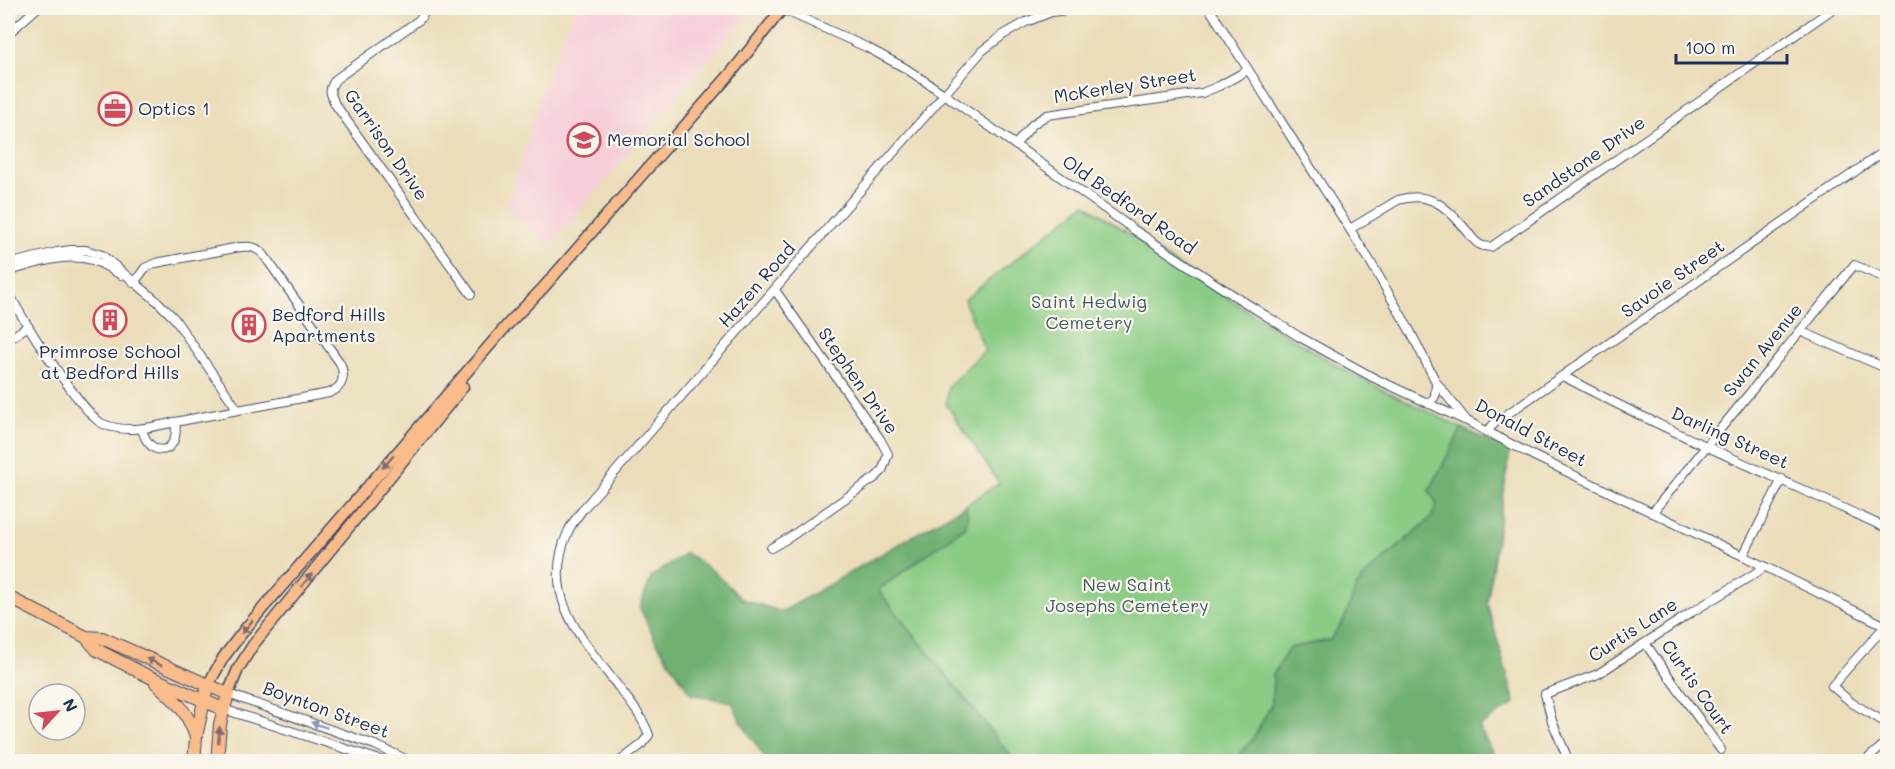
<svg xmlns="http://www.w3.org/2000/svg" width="1895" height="769" font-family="Mali,sans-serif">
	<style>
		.built { fill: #f6cfd9 }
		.green { fill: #8bcc85; stroke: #537e72; stroke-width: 1.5 }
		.forest { fill: #70b072; stroke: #467068; stroke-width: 1.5 }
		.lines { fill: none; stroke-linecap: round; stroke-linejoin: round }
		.minor-casing { stroke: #3a496c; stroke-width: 10 }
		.major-casing { stroke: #3a496c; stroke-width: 13 }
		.highway-casing { stroke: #3a496c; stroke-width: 14 }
		.minor { stroke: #fff; stroke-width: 8 }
		.major { stroke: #f9bc8a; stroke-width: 10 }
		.highway { stroke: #f9bc8a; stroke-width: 12 }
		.minor-bridge-casing { stroke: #3a496c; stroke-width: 10; stroke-linecap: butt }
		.minor-bridge { stroke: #fff; stroke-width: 8 }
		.oneway { fill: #7f6e72 }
		.oneway2 { fill: #8d97ae }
		.labels { text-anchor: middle; stroke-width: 4.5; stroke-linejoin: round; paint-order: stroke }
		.street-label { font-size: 18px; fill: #1b2f5e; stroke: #fbf7ec }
		.poi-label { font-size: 18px; fill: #1b2f5e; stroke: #fbf7ec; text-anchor: start }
		.park-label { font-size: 18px; fill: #3d5e6a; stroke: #fbf7ec }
	</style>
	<rect width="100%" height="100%" fill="#fbf7ec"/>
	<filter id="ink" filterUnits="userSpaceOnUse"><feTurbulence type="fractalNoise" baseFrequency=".0167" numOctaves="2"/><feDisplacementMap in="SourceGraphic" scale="12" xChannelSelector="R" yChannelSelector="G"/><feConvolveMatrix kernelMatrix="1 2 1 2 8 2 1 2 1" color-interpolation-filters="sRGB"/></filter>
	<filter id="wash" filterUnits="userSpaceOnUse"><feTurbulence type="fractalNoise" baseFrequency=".008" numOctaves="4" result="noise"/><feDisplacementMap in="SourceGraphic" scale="24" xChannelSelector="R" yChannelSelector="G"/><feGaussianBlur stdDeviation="1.35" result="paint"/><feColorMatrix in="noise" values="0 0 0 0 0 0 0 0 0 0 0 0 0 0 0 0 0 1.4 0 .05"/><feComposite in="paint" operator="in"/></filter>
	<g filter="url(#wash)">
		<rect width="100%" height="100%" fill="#ebddb9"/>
		<polygon class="built" points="575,8 753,8 549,246 507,207 548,73"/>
		<polygon class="green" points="1085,204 1254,315 1351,374 1462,428 1430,491 1437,504 1431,518 1368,573 1344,620 1330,640 1289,648 1273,675 1272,703 1253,739 1233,761 1015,761 878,590 965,527 968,519 966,505 999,483 946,404 948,386 985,350 964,300"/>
		<g class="forest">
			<polygon points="1462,428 1510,451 1487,603 1515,703 1479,727 1497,761 1233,761 1253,739 1272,703 1273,675 1289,648 1330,640 1344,620 1357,586 1368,573 1431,518 1437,504 1429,491"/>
			<polygon points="966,505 968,519 965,527 878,590 1015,761 767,761 741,722 732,702 691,694 655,640 640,608 651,577 686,553 713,571 742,599 782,612"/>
		</g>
	</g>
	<g filter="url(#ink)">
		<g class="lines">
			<defs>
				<g id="minor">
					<path d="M428,8L419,20L336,79C328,89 330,93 335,104L471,294"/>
					<polyline points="1209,8 1370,261 1409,329 1436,382 1467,421 1536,457 1743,556 1888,627"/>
					<polyline points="802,18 868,48 905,68 944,94 1133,229 1219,286 1298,336 1374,378 1464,420"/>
					<polyline points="8,34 37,8"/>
					<polyline points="1015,145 1033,124 1047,115 1202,93 1219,86 1248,70"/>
					<path d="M1350,229L1398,200C1430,190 1448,208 1467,231C1471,236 1475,243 1481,245C1484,247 1487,246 1491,247L1834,8"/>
					<polyline points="8,264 57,252 71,250 86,250 102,255 158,302 174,318 238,410 175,422"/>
					<path d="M8,271C33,265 65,252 92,260C102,263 112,270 121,275"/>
					<path d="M134,283L145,268L156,263L240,247C251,246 257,247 264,255L340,363C346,376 343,388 329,393L238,410"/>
					<path d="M8,290C17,313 84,416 103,424C127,434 152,427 175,422C181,454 150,461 142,429"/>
					<polyline points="1800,331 1888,369"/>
					<polyline points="8,340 28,326"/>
					<path d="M1563,376C1667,432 1777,477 1884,527"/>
					<polyline points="1429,404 1435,396 1436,383"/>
					<polyline points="1486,432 1496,422 1879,155"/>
					<polyline points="1652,513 1854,265 1888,279"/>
					<polyline points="771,548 790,537 876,477 882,471 888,454 880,439 775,290"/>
					<polyline points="1743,556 1782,479"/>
					<polyline points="1885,626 1832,686 1852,703 1888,724"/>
					<polyline points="1645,643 1721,750"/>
					<polyline points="228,694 375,745 412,762"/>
					<polyline points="223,709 386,762"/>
					<path d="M619,762L640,746L649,735C643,718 631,703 620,689C583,640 539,597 568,532C571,524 578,516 583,509L982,51L1003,35L1026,22L1051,12L1076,9L1189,8"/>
					<polyline points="1569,762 1552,721 1545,694 1598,674 1692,612 1759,571 1764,566"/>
					<polyline points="1864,762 1888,741"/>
				</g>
				<g id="major">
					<polyline points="208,685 223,658 245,629 508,324 543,288 731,73 783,8"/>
					<polyline points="228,694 238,669 253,645 463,387"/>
				</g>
				<g id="highway">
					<polyline points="8,597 86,637 102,638 228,694 220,724 217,762"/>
					<polyline points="86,637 97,650 148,676 223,709"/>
					<path d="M156,683C177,702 186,709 196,737"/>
					<polyline points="194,762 196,737 206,692"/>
				</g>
			</defs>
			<use href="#minor" class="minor-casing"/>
			<use href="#major" class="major-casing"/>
			<use href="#highway" class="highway-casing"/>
			<use href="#minor" class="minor"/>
			<use href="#major" class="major"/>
			<use href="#highway" class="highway"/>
			<defs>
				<polyline id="minor-bridge" points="779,8 802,18"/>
			</defs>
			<use href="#minor-bridge" class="minor-bridge-casing"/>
			<use href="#minor-bridge" class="minor-bridge"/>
		</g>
		<defs><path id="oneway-solid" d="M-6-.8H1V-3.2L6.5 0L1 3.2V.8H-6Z" transform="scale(1.5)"/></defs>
		<g class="oneway">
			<use href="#oneway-solid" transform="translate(388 462) rotate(131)"/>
			<use href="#oneway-solid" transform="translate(307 580) rotate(-50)"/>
			<use href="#oneway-solid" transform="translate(247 627) rotate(130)"/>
			<use href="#oneway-solid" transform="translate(154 662) rotate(-155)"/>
			<use href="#oneway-solid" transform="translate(219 735) rotate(-84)"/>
		</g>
		<use class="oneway2" href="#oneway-solid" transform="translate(319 725) rotate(-161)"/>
	</g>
	<defs>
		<symbol id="office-ring" viewBox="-11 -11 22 22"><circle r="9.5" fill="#fbf7ec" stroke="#d1495b" stroke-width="1.5"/><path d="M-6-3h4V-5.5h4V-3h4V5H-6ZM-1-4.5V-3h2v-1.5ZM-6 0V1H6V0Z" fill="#d1495b"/></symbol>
		<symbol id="school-ring" viewBox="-11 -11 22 22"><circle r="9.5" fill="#fbf7ec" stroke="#d1495b" stroke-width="1.5"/><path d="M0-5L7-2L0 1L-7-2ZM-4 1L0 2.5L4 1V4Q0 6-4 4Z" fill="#d1495b"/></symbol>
		<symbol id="building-ring" viewBox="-11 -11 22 22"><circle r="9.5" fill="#fbf7ec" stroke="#d1495b" stroke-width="1.5"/><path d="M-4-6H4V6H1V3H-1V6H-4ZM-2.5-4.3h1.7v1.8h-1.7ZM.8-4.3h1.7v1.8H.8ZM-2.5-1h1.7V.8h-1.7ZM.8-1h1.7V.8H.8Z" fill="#d1495b"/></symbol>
	</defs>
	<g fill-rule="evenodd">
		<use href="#office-ring" x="96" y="90" width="38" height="38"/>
		<use href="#school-ring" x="565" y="121" width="38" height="38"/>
		<use href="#building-ring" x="91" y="301" width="38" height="38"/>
		<use href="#building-ring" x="230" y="306" width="38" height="38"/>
	</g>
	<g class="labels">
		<g class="street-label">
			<text transform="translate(1125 86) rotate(-9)" y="6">McKerley Street</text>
			<text transform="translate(386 145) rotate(55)" y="6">Garrison Drive</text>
			<text transform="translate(1584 162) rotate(-35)" y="6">Sandstone Drive</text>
			<text transform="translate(1129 205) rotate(35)" y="6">Old Bedford Road</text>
			<text transform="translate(1673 279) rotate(-35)" y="6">Savoie Street</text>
			<text transform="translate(757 285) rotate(-49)" y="6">Hazen Road</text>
			<text transform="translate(1763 350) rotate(-51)" y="6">Swan Avenue</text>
			<text transform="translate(858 381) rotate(55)" y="6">Stephen Drive</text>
			<text transform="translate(1531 433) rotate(28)" y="6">Donald Street</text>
			<text transform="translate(1730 438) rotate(24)" y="6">Darling Street</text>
			<text transform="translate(1633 630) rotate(-33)" y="6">Curtis Lane</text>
			<text transform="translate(1697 687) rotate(55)" y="6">Curtis Court</text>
			<text transform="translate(326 710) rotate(20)" y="6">Boynton Street</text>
		</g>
		<g class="poi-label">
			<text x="138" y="115">Optics 1</text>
			<text x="607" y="146">Memorial School</text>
			<text x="272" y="321">Bedford Hills<tspan x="272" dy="21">Apartments</tspan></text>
			<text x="110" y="358" text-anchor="middle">Primrose School<tspan x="110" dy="21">at Bedford Hills</tspan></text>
		</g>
		<g class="park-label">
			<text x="1089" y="308">Saint Hedwig<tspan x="1089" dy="21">Cemetery</tspan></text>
			<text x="1127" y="591">New Saint<tspan x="1127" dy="21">Josephs Cemetery</tspan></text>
		</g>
	</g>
	<rect width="1895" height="769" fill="none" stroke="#fbf7ec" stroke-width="30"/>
	<g transform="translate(57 712) rotate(63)"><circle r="28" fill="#fbf7ec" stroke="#a1a7b3" stroke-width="1.5"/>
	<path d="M0-4.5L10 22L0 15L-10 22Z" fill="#d1495b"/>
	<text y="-9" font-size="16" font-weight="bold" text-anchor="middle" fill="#1b2f5e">N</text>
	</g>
	<path d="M1676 54v9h111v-9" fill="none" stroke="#1b2f5e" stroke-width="3"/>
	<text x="1685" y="54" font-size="18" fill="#1b2f5e" stroke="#fbf7ec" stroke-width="4.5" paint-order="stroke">100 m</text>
</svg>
